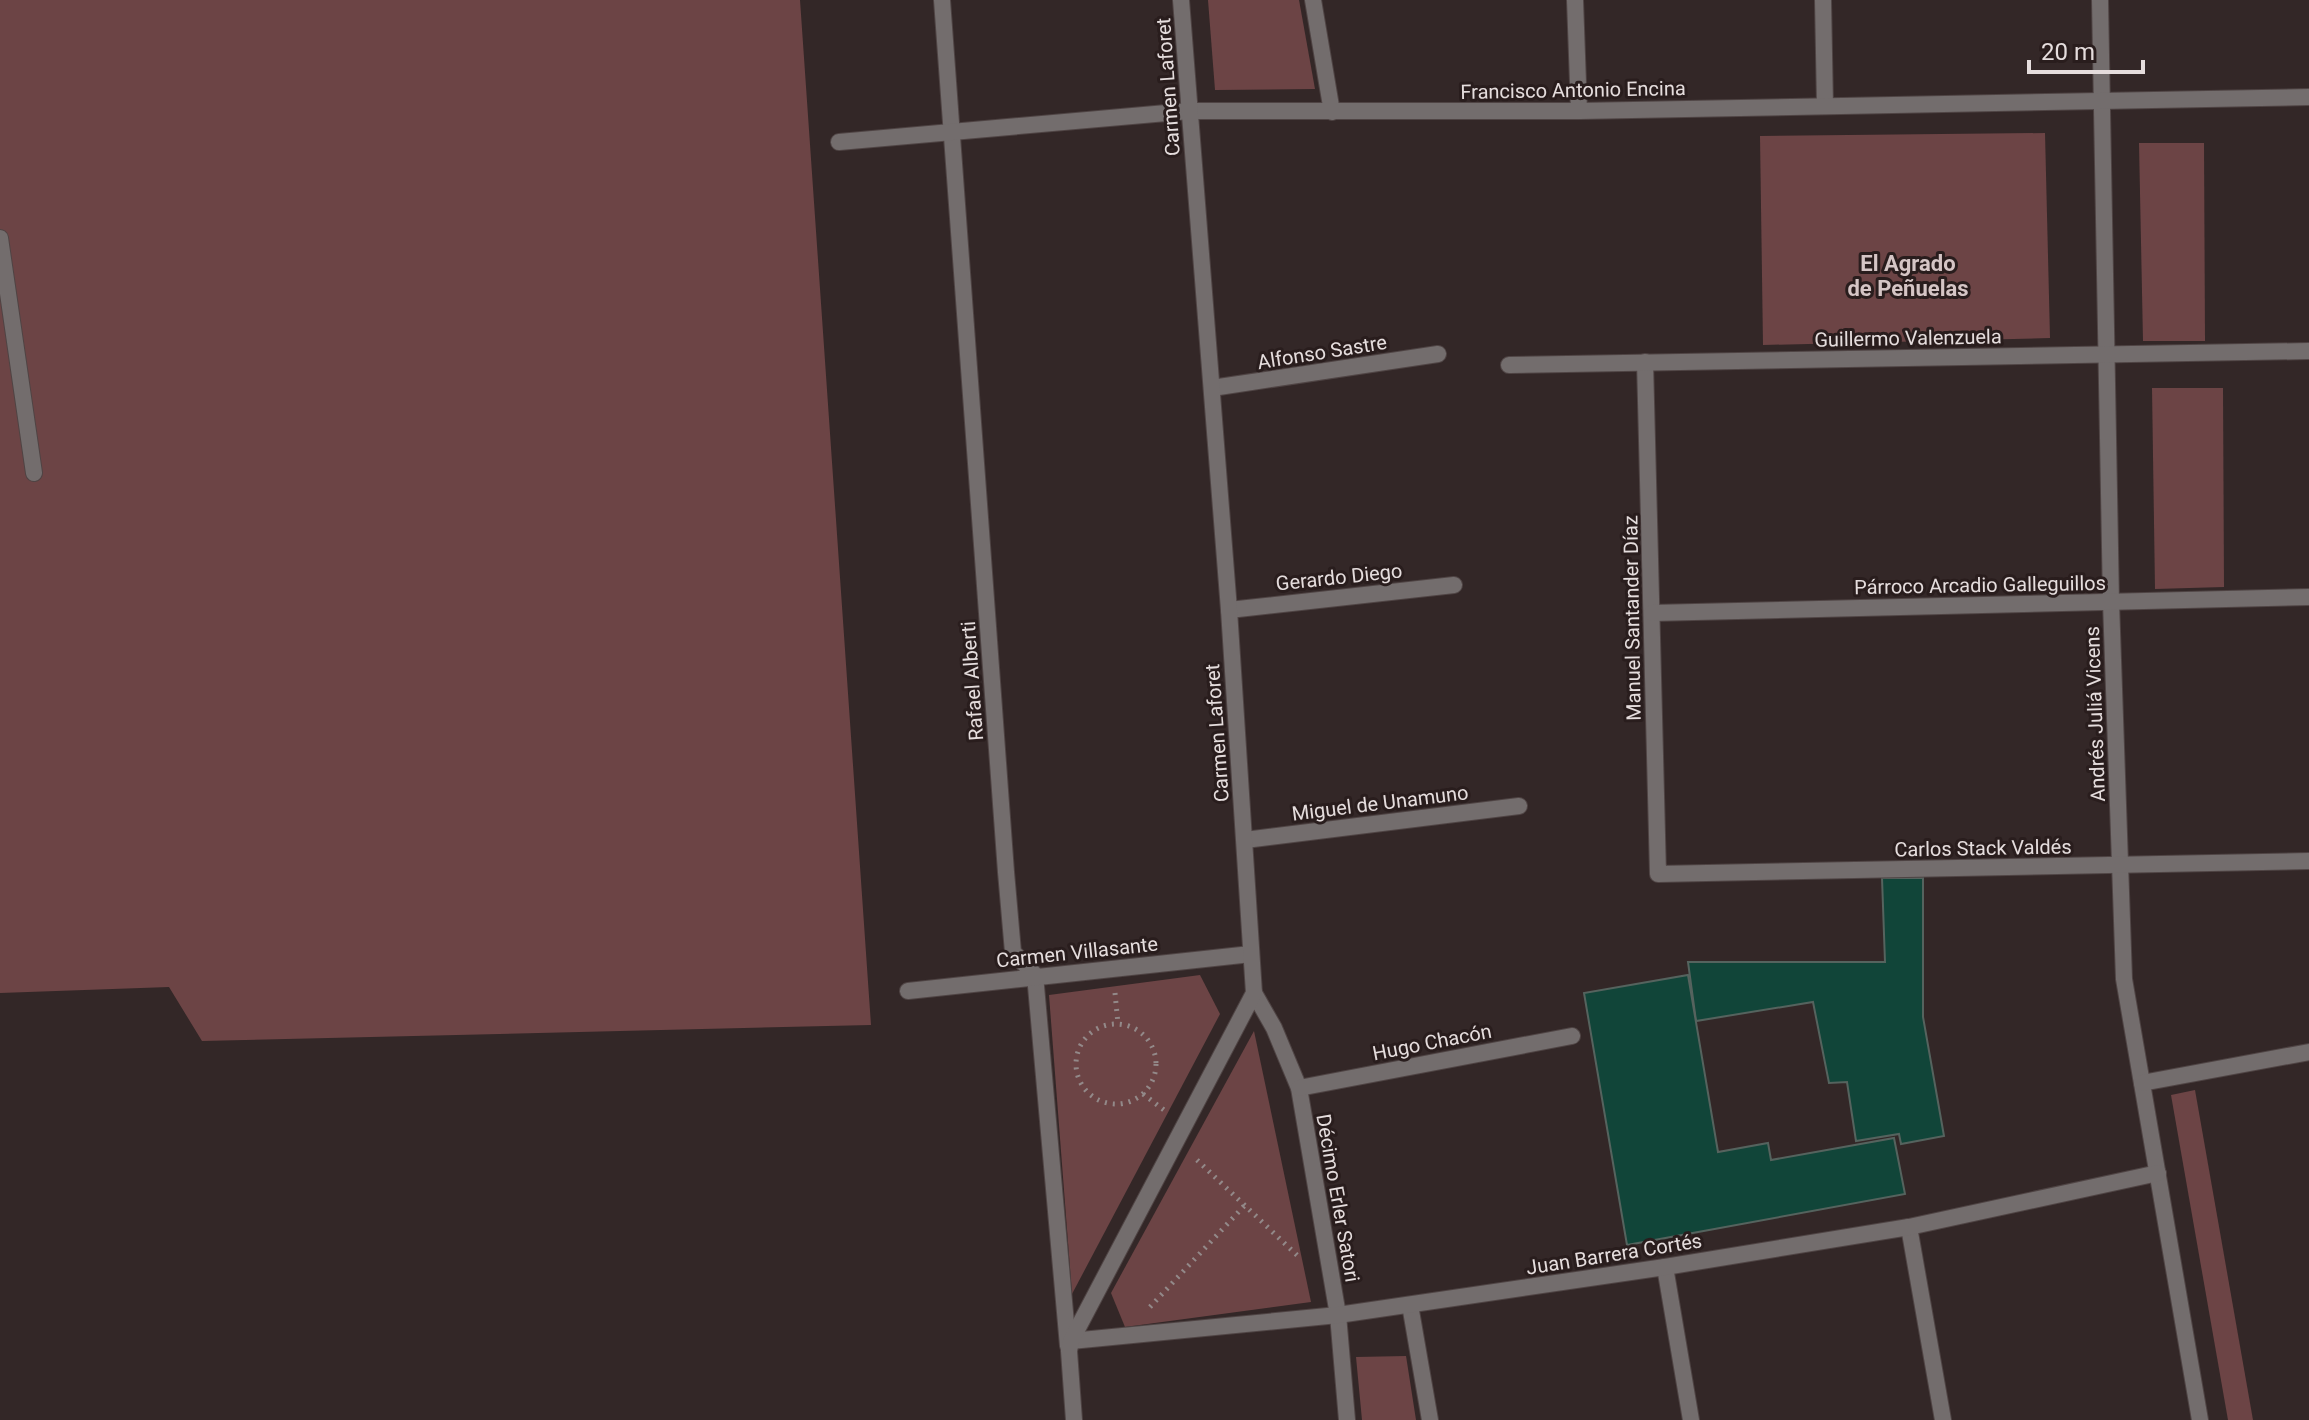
<svg xmlns="http://www.w3.org/2000/svg" width="2309" height="1420" font-family="Roboto,sans-serif">
	<style>
		.green { fill: #6c4445 }
		.building { fill: #114539; stroke: #55635e; stroke-width: 2 }
		.lines { fill: none; stroke-linecap: round; stroke-linejoin: round }
		.service-casing { stroke: #4f4444; stroke-width: 18 }
		.minor-casing { stroke: #4f4444; stroke-width: 18 }
		.path { stroke: #938989; stroke-width: 5; stroke-dasharray: 2 6; stroke-linecap: butt }
		.service { stroke: #736d6d; stroke-width: 16 }
		.minor { stroke: #736d6d; stroke-width: 16 }
		.labels { text-anchor: middle; stroke-width: 6; stroke-linejoin: round; paint-order: stroke }
		.street-label { font-size: 20px; fill: #e5dddd; stroke: #291d1d }
		.neighbourhood-label { font-size: 22px; font-weight: bold; fill: #d5c5c5; stroke: #291d1d }
	</style>
	<rect width="100%" height="100%" fill="#332727"/>
	<g class="green">
		<polygon points="0,0 800,0 871,1025 202,1041 169,987 0,993"/>
		<polygon points="1208,0 1299,0 1315,89 1215,90"/>
		<polygon points="2045,133 2050,338 1763,345 1760,136"/>
		<polygon points="2139,143 2204,143 2205,341 2143,341"/>
		<polygon points="2152,388 2223,388 2224,587 2155,589"/>
		<polygon points="1200,975 1220,1014 1072,1294 1049,995"/>
		<polygon points="1254,1031 1311,1302 1125,1327 1111,1293"/>
		<polygon points="2195,1090 2253,1420 2228,1420 2171,1095"/>
		<polygon points="1406,1356 1416,1420 1362,1420 1356,1357"/>
	</g>
	<g class="building">
		<polygon points="1882,878 1923,878 1923,1017 1944,1136 1901,1144 1899,1134 1856,1141 1847,1082 1829,1083 1813,1002 1696,1021 1688,962 1885,962"/>
		<polygon points="1688,975 1718,1152 1768,1143 1771,1160 1894,1138 1905,1194 1627,1245 1584,993"/>
	</g>
	<g class="lines">
		<defs>
			<polyline id="service" points="0,238 34,473"/>
			<g id="minor">
				<polyline points="942,0 1006,872 1013,952 1035,975 1068,1346"/>
				<polyline points="1313,0 1332,112"/>
				<polyline points="1575,0 1579,111"/>
				<polyline points="1823,0 1825,106"/>
				<polyline points="2100,0 2111,602 2124,979 2200,1420"/>
				<polyline points="839,142 1189,111 1579,111 2309,97"/>
				<polyline points="1645,362 1658,874 2309,861"/>
				<polyline points="1509,365 2309,351"/>
				<polyline points="1212,388 1438,354"/>
				<polyline points="1229,610 1454,585"/>
				<polyline points="1652,613 2309,597"/>
				<polyline points="1245,840 1519,806"/>
				<polyline points="908,991 1251,954"/>
				<polyline points="1254,993 1274,1028 1299,1088 1338,1315 1347,1420"/>
				<polyline points="2142,1083 2309,1052"/>
				<polyline points="1299,1088 1572,1036"/>
				<polyline points="1909,1227 1943,1420"/>
				<polyline points="1665,1267 1691,1420"/>
				<polyline points="1410,1305 1430,1420"/>
				<polyline points="1071,1341 1338,1315 1665,1267 1909,1227 2158,1173"/>
				<polyline points="1074,1420 1069,1351 1071,1341 1254,993 1229,610 1181,0"/>
			</g>
		</defs>
		<use href="#service" class="service-casing"/>
		<use href="#minor" class="minor-casing"/>
		<g class="path">
			<polyline points="1115,993 1118,1024"/>
			<circle cx="1116" cy="1064" r="40"/>
			<polyline points="1143,1094 1164,1110"/>
			<polyline points="1197,1160 1300,1258"/>
			<polyline points="1150,1307 1245,1205"/>
		</g>
		<use href="#service" class="service"/>
		<use href="#minor" class="minor"/>
	</g>
	<g class="labels">
		<g class="street-label">
			<text transform="translate(1168 87) rotate(-94)" y="7">Carmen Laforet</text>
			<text transform="translate(1573 90) rotate(-1)" y="7">Francisco Antonio Encina</text>
			<text transform="translate(1908 338) rotate(-1)" y="7">Guillermo Valenzuela</text>
			<text transform="translate(1322 352) rotate(-9)" y="7">Alfonso Sastre</text>
			<text transform="translate(1339 577) rotate(-6)" y="7">Gerardo Diego</text>
			<text transform="translate(1980 585) rotate(-1)" y="7">Párroco Arcadio Galleguillos</text>
			<text transform="translate(1632 618) rotate(-91)" y="7">Manuel Santander Díaz</text>
			<text transform="translate(972 681) rotate(-94)" y="7">Rafael Alberti</text>
			<text transform="translate(2095 714) rotate(-92)" y="7">Andrés Juliá Vicens</text>
			<text transform="translate(1217 733) rotate(-94)" y="7">Carmen Laforet</text>
			<text transform="translate(1380 803) rotate(-7)" y="7">Miguel de Unamuno</text>
			<text transform="translate(1983 848) rotate(-1)" y="7">Carlos Stack Valdés</text>
			<text transform="translate(1077 952) rotate(-6)" y="7">Carmen Villasante</text>
			<text transform="translate(1432 1042) rotate(-11)" y="7">Hugo Chacón</text>
			<text transform="translate(1338 1198) rotate(80)" y="7">Décimo Erler Satori</text>
			<text transform="translate(1614 1254) rotate(-9)" y="7">Juan Barrera Cortés</text>
		</g>
		<g class="neighbourhood-label">
			<text x="1908" y="271">El Agrado<tspan x="1908" dy="25">de Peñuelas</tspan></text>
		</g>
	</g>
	<path d="M2029 60v12h114v-12" fill="none" stroke="#e5dddd" stroke-width="4"/>
	<text x="2041" y="60" font-size="24" fill="#e5dddd" stroke="#291d1d" stroke-width="6" paint-order="stroke">20 m</text>
</svg>
